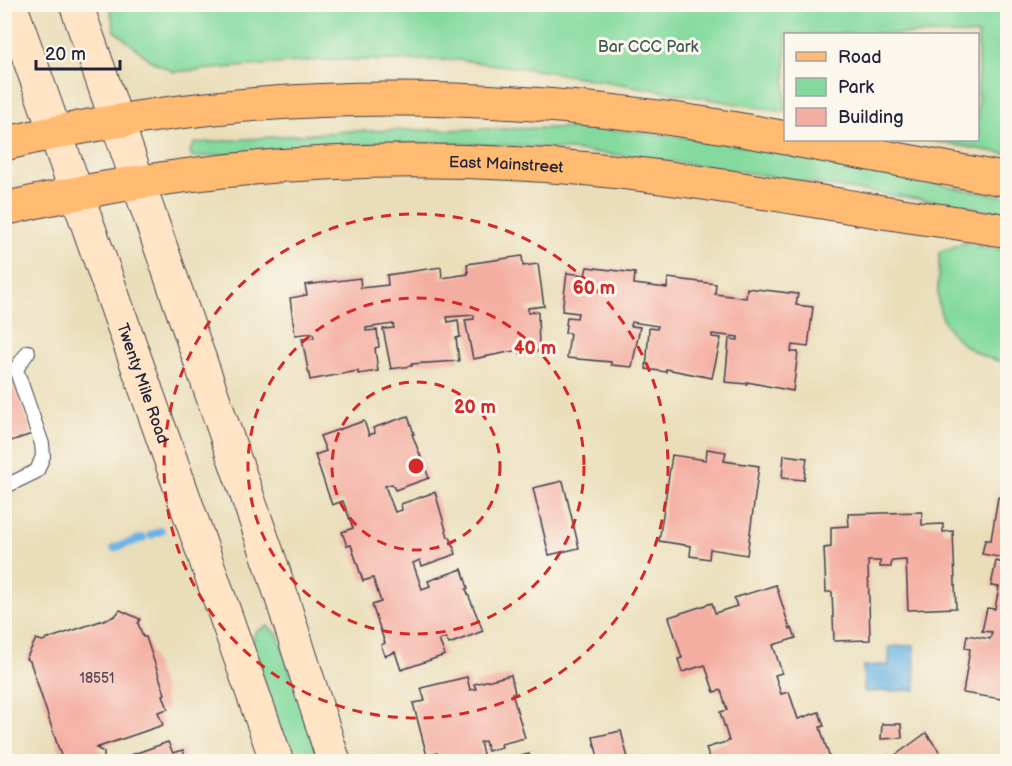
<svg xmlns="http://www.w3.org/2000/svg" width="1012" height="766" font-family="'Balsamiq Sans',sans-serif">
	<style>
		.green { fill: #84da9e; stroke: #537e6c; stroke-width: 1.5 }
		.water { fill: #6bb2e2; stroke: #466a8e; stroke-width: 1.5 }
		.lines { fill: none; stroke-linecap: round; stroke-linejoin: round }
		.stream { stroke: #6bb2e2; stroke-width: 8 }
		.building { fill: #f4aea1 }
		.lane-casing { stroke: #403e4e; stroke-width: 16 }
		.secondary-casing { stroke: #403e4e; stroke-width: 35 }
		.primary-casing { stroke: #403e4e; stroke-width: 35 }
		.lane { stroke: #fff; stroke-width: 14 }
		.secondary { stroke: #ffe4c6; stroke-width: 33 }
		.primary { stroke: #ffbb71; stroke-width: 33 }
		.ring { fill: none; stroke: #d62828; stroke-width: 3; stroke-dasharray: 10 8 }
		.labels { text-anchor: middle; stroke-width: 6; stroke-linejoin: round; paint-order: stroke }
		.number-label { font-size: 14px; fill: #564554 }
		.park-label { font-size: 16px; fill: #3f5959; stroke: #fbf7ec }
		.street-label { font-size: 16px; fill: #22223b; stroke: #fbf7ec }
		.centre { fill: #d62828; stroke: #fbf7ec; stroke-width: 3 }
		.ring-label { font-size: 18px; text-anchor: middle; font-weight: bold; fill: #d62828; stroke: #fbf7ec; stroke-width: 6; stroke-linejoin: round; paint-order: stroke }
	</style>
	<rect width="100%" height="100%" fill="#fbf7ec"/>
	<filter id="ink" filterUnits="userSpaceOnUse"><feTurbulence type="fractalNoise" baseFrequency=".0167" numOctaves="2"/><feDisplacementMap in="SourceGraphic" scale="12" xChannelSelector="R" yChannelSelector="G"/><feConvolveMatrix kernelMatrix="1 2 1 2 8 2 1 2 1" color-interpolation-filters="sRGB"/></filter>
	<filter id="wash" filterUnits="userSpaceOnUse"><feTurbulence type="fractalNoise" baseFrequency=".008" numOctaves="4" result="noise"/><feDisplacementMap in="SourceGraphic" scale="24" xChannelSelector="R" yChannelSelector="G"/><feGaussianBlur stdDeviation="1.35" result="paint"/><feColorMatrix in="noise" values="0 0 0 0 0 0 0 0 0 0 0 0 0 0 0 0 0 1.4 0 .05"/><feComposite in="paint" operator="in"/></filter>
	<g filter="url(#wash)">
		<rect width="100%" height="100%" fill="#eadeba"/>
		<g class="green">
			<polygon points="109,5 1007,5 1007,154 928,140 978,140 978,34 786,34 785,112 544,71 459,60 322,60 174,72 150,60 115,31"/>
			<path d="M564,128C714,130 860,172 1007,197V213C946,202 885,195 824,185C715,167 607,150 496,145C396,140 297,148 197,157L191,156L190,151L195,143L350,131Z"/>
			<path d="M963,243L1007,251V362C975,359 940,334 938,298C937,283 940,267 939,252Z"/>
			<polygon points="268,626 278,635 319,761 292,761 252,645 255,632"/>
		</g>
		<polygon class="water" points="914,645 916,690 864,692 863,666 889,665 889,647"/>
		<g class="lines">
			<g class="stream">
				<polyline points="151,535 161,531"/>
				<polyline points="114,548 143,538"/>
			</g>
		</g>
		<g id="blocks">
			<g class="building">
				<polygon points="522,256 523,266 538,264 544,306 528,308 528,313 538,311 539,351 520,354 519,350 473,359 465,320 474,319 474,315 447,317 448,322 458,320 460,337 456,338 459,361 411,364 412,366 391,369 383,329 394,328 393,324 366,328 366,331 377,330 379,347 375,348 378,371 358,374 358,371 310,380 302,339 314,338 313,333 295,335 290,298 307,295 305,285 360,278 361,288 388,285 387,275 441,267 442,278 468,274 467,264"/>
				<polygon points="587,267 635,273 634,284 667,288 668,278 716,284 715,294 746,298 747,288 798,294 796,305 813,307 808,347 792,345 791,352 798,352 793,391 747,382 747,384 725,382 729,339 738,340 738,337 712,334 712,337 721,338 712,378 666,369 666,372 646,369 649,328 657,329 658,326 632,322 631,326 640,327 632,367 611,365 611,362 567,358 570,333 565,333 567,317 577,318 578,313 562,311 567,273 585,275"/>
				<polygon points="10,373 32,434 8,442 11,448 4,451 4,375"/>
				<polygon points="408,416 414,434 412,434 429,478 395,490 392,484 385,486 395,512 402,510 401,504 435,492 448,537 450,537 456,554 422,566 420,560 413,563 422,589 430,586 428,581 462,569 468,588 466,589 483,631 449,644 446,638 439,640 445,655 401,670 395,652 385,656 381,645 385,643 372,605 381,602 373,578 363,581 351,545 347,546 342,532 353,528 343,501 332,505 315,455 326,451 320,436 364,421 369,435 375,433 373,428"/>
				<polygon points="707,449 726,452 724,461 759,466 747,555 710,549 709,559 690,556 691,546 659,541 672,455 706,460"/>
				<polygon points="784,455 807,458 804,480 782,478"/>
				<polygon points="563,481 579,548 549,555 533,488"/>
				<polygon points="998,497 1008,499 1008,689 1003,689 1001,699 963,693 970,649 965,648 967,635 990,639 992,632 982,631 987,608 995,609 999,587 991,586 996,561 1003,563 1004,558 982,554 985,540 991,540"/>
				<polygon points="922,512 922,525 943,524 943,532 953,531 956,608 908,610 906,560 891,561 891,567 880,567 880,561 868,561 870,640 834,641 832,592 826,592 824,548 831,547 831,527 849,526 848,514"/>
				<polygon points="776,585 790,629 792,628 796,638 773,645 782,673 775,675 781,694 789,692 798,719 819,712 824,726 820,727 831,762 710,761 706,748 729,741 720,712 727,710 721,690 714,692 705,665 682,672 678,659 682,658 669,617 712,603 715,613 737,606 734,598"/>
				<polygon points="120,610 140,619 138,623 143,637 146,637 165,694 163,695 168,709 158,712 163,725 96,748 104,752 104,762 63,762 30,661 26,659 36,639 42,641 115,616"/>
				<polygon points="511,675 515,693 512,693 525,738 501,744 502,747 488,751 485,741 480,742 485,762 439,762 437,753 427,756 413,703 425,701 421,688 467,677 470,690 476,689 474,684"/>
				<polygon points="882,724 901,724 902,738 881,739"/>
				<polygon points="621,731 629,762 599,762 593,737"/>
				<polygon points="926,733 947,762 879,762 888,755 890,759"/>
				<polygon points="168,742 173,753 183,750 187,762 111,762"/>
				<polygon points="529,754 531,762 490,760 504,756 505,760"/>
			</g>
		</g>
	</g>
	<g filter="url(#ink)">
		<use href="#blocks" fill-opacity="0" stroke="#403e4e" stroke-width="1.5"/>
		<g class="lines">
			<defs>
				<polyline id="lane" points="4,487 37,471 43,456 42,444 16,369 28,352"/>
				<g id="secondary">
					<path id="s1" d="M10,4L277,762"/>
					<polyline points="76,4 272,567 334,762"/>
				</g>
				<g id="primary">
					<polyline points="795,140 1008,180"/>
					<path d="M4,144C260,82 529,88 786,138"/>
					<path id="s2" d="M4,209C195,163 394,151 590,169C678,177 765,193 852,207C904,216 956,222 1008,231"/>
				</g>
			</defs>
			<use href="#lane" class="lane-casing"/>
			<use href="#secondary" class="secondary-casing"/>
			<use href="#primary" class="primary-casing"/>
			<use href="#lane" class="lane"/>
			<use href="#secondary" class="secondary"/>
			<use href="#primary" class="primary"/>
		</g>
	</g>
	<g class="ring">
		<circle cx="416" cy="466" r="84"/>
		<circle cx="416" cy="466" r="168"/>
		<circle cx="416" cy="466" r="252"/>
	</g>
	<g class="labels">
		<g class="number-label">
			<text x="97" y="683">18551</text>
		</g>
		<g class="park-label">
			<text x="648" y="52">Bar CCC Park</text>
		</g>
		<g class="street-label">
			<text dy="6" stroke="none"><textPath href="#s2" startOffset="506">East Mainstreet</textPath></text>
			<text dy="6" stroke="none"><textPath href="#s1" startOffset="402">Twenty Mile Road</textPath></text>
		</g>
	</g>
	<circle cx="416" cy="466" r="9" class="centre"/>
	<g class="ring-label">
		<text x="594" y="294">60 m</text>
		<text x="535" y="354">40 m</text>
		<text x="475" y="413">20 m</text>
	</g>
	<rect width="1012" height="766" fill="none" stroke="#fbf7ec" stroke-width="24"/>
	<rect x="784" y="33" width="195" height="108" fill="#fbf7ec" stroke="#a4a2a5" stroke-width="1.5"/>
	<rect x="796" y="52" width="30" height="9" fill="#ffbb71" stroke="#a4a2a5" stroke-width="1.5"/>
	<text x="838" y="63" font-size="18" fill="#22223b">Road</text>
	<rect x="796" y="78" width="30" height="18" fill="#84da9e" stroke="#a4a2a5" stroke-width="1.5"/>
	<text x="838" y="93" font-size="18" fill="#22223b">Park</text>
	<rect x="796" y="108" width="30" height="18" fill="#f4aea1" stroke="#a4a2a5" stroke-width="1.5"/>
	<text x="838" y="123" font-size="18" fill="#22223b">Building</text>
	<path d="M36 60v9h84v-9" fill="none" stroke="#22223b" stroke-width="3"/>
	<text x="45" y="60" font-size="18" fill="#22223b" stroke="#fbf7ec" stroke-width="4.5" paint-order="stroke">20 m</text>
</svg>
